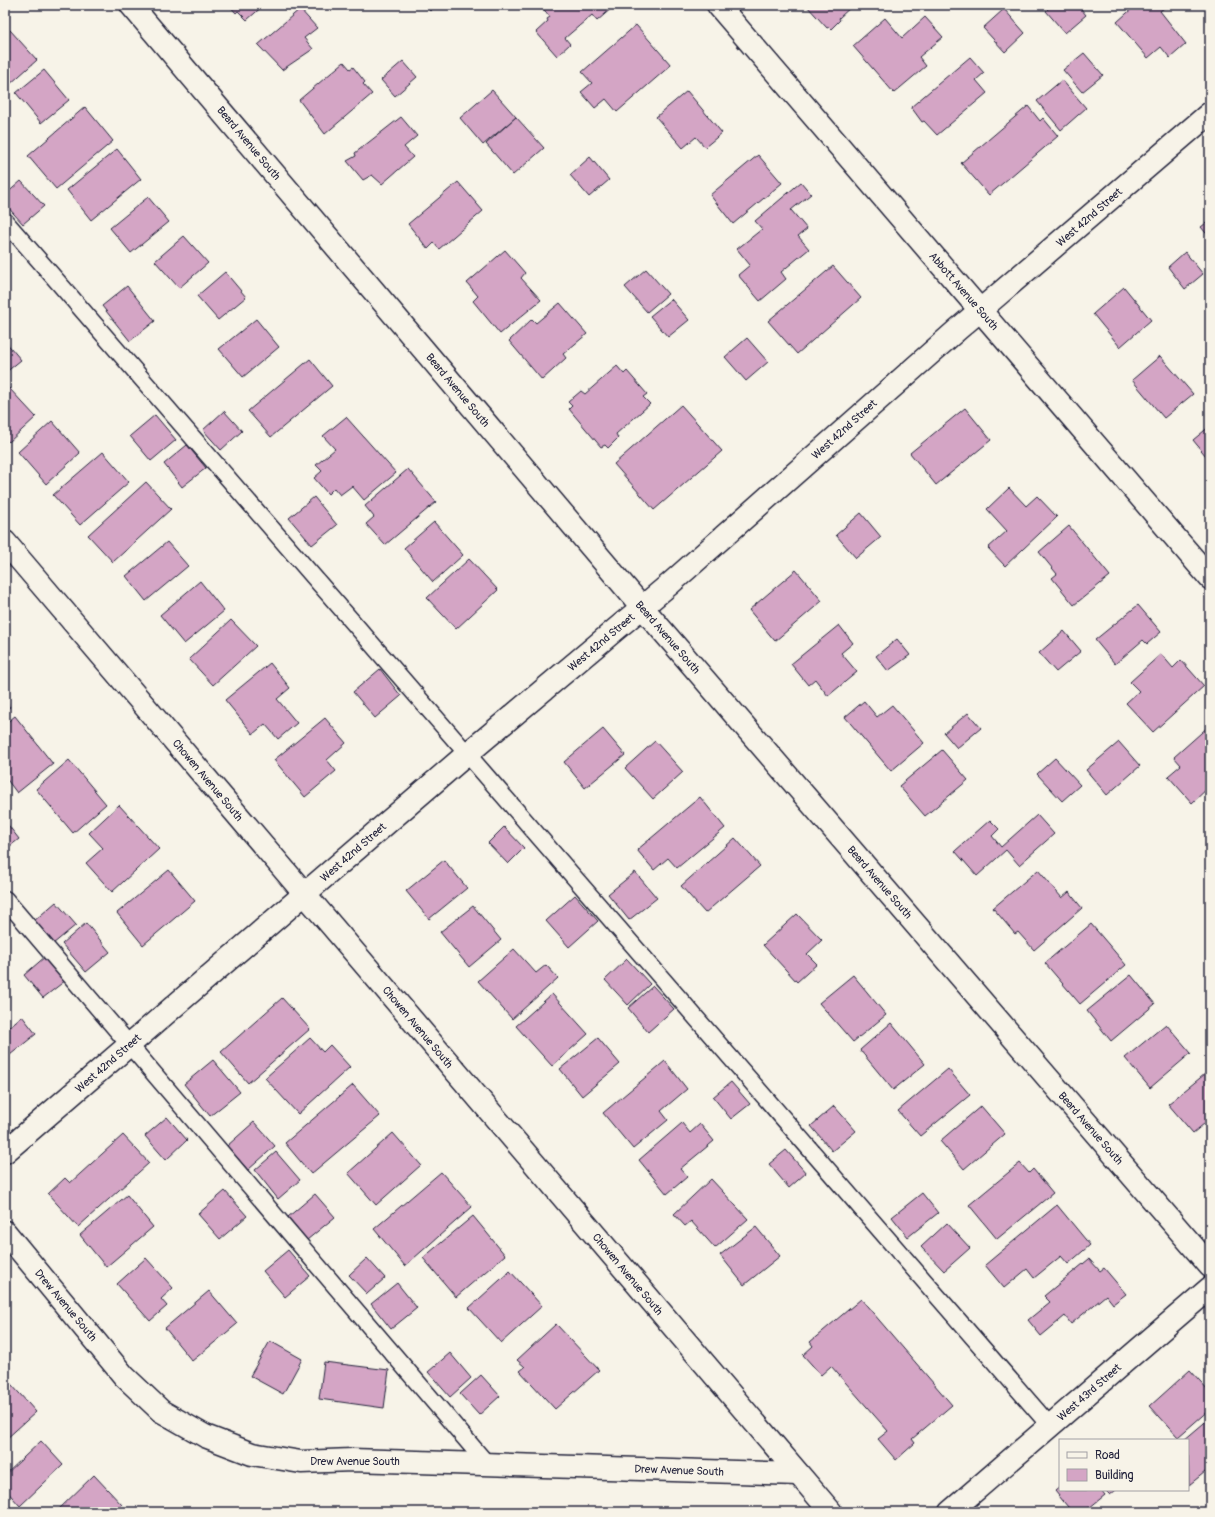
<svg xmlns="http://www.w3.org/2000/svg" width="1215" height="1517" font-family="Pangolin,sans-serif">
	<style>
		.building { fill: #d4a5c5; stroke: #22223b }
		.lines { fill: none; stroke-linecap: round; stroke-linejoin: round }
		.service-casing { stroke: #22223b; stroke-width: 19 }
		.minor-casing { stroke: #22223b; stroke-width: 25 }
		.service { stroke: #f7f3e8; stroke-width: 16 }
		.minor { stroke: #f7f3e8; stroke-width: 22 }
		.labels { text-anchor: middle; stroke-width: 3; stroke-linejoin: round; paint-order: stroke }
		.street-label { font-size: 11px; fill: #22223b; stroke: #f7f3e8 }
	</style>
	<rect width="100%" height="100%" fill="#f7f3e8"/>
	<filter id="ink" filterUnits="userSpaceOnUse"><feTurbulence type="fractalNoise" baseFrequency=".025" numOctaves="2"/><feDisplacementMap in="SourceGraphic" scale="8" xChannelSelector="R" yChannelSelector="G"/><feConvolveMatrix kernelMatrix="1 2 1 2 8 2 1 2 1" color-interpolation-filters="sRGB"/></filter>
	<g filter="url(#ink)">
		<g class="building">
			<polygon points="229,5 264,5 247,20 238,11 236,13"/>
			<polygon points="425,5 437,5 430,11"/>
			<polygon points="543,5 612,5 613,7 597,21 592,15 565,38 570,44 557,56 536,32 548,21 547,19 550,17 541,6"/>
			<polygon points="806,5 853,5 839,18 840,20 831,29 829,27 827,28"/>
			<polygon points="1052,5 1086,5 1081,9 1086,15 1065,33 1046,11"/>
			<polygon points="1136,5 1161,5 1164,8 1160,11 1186,44 1170,58 1161,47 1148,58 1117,22"/>
			<polygon points="300,9 317,28 304,38 313,49 282,70 258,45"/>
			<polygon points="1004,9 1025,33 1005,52 983,28"/>
			<polygon points="925,17 943,37 919,57 926,66 894,93 853,46 885,18 902,38"/>
			<polygon points="636,25 671,65 617,112 606,99 595,108 581,92 592,83 582,72"/>
			<polygon points="10,30 37,60 9,85 5,80 5,34"/>
			<polygon points="1084,53 1103,75 1082,92 1063,70"/>
			<polygon points="970,57 984,73 976,80 987,93 937,135 924,121 922,122 911,107"/>
			<polygon points="403,61 417,77 395,96 381,80"/>
			<polygon points="344,62 350,69 353,67 365,82 363,84 372,94 325,134 299,100"/>
			<polygon points="44,70 69,100 41,123 16,93"/>
			<polygon points="1062,80 1086,108 1061,130 1037,101"/>
			<polygon points="492,90 516,117 483,145 460,118"/>
			<polygon points="687,91 722,133 705,147 696,137 683,148 656,117"/>
			<polygon points="1028,106 1040,121 1043,118 1058,136 989,195 961,163"/>
			<polygon points="85,107 113,141 56,189 28,156"/>
			<polygon points="401,117 417,136 404,147 413,157 382,184 372,175 363,180 347,161 356,156 355,153"/>
			<polygon points="516,117 544,148 513,175 486,144"/>
			<polygon points="117,149 141,179 91,220 67,190"/>
			<polygon points="758,155 782,183 733,224 710,195"/>
			<polygon points="590,157 609,180 589,197 570,175"/>
			<polygon points="21,181 44,206 23,224 5,204 5,195"/>
			<polygon points="458,182 483,211 439,249 434,243 428,249 408,224"/>
			<polygon points="801,182 811,194 791,210 807,229 798,236 809,249 781,272 786,279 760,301 738,275 750,265 737,249 762,229 755,221"/>
			<polygon points="148,197 169,222 131,253 110,228"/>
			<polygon points="1210,220 1210,238 1201,227"/>
			<polygon points="184,236 208,263 179,288 155,261"/>
			<polygon points="505,250 525,273 521,278 541,300 500,334 473,301 478,296 467,283"/>
			<polygon points="1185,252 1203,274 1185,289 1168,267"/>
			<polygon points="833,266 861,298 797,354 768,321"/>
			<polygon points="646,269 668,294 647,312 625,287"/>
			<polygon points="225,272 246,297 218,320 197,296"/>
			<polygon points="127,286 155,321 130,341 102,306"/>
			<polygon points="1124,287 1151,320 1120,347 1093,314"/>
			<polygon points="671,299 689,320 668,337 650,316"/>
			<polygon points="560,303 587,334 563,354 566,358 542,380 509,341 532,319 536,323"/>
			<polygon points="256,319 279,347 243,377 219,349"/>
			<polygon points="747,338 768,362 746,381 725,357"/>
			<polygon points="5,341 21,360 5,373"/>
			<polygon points="1160,356 1193,394 1164,418 1132,380"/>
			<polygon points="310,359 332,386 271,437 248,411"/>
			<polygon points="617,366 624,374 627,371 647,394 643,397 650,404 616,434 618,438 608,448 605,445 601,447 569,409 572,406 568,402 581,391 585,394"/>
			<polygon points="9,388 36,417 9,442 5,438 5,392"/>
			<polygon points="681,405 722,451 654,510 614,464"/>
			<polygon points="965,408 991,440 936,485 910,453"/>
			<polygon points="224,411 242,431 221,450 203,430"/>
			<polygon points="155,415 176,440 151,461 130,436"/>
			<polygon points="346,417 396,473 364,500 352,486 340,495 334,488 328,494 314,478 322,471 316,465 335,449 323,436"/>
			<polygon points="52,421 80,453 46,484 18,452"/>
			<polygon points="1210,426 1210,461 1193,440"/>
			<polygon points="187,445 206,468 182,487 164,464"/>
			<polygon points="103,452 129,482 80,525 53,495"/>
			<polygon points="408,469 436,502 385,545 366,524 374,517 365,506"/>
			<polygon points="146,482 171,509 113,562 88,535"/>
			<polygon points="1009,488 1026,506 1037,496 1057,517 1005,566 988,548 1007,531 987,509"/>
			<polygon points="314,497 337,525 312,545 289,518"/>
			<polygon points="861,513 881,537 856,558 836,535"/>
			<polygon points="434,522 463,555 433,582 404,548"/>
			<polygon points="1069,526 1110,576 1074,605 1052,578 1057,574 1039,552"/>
			<polygon points="167,542 188,566 146,601 126,576"/>
			<polygon points="469,559 498,590 456,629 427,598"/>
			<polygon points="796,570 822,601 775,641 749,610"/>
			<polygon points="200,581 224,611 184,644 160,615"/>
			<polygon points="1138,605 1161,632 1147,644 1143,640 1115,664 1095,640"/>
			<polygon points="231,620 256,646 213,685 189,659"/>
			<polygon points="839,625 853,643 841,653 857,672 828,696 815,679 808,685 791,664"/>
			<polygon points="1064,631 1081,651 1056,672 1039,653"/>
			<polygon points="897,639 910,655 888,671 876,656"/>
			<polygon points="1161,654 1173,668 1181,660 1204,686 1153,732 1126,703 1139,691 1130,682"/>
			<polygon points="270,663 290,688 277,699 297,723 278,739 265,724 253,734 225,700"/>
			<polygon points="380,669 401,696 375,718 353,692"/>
			<polygon points="5,701 10,707 5,712"/>
			<polygon points="864,701 877,717 892,705 924,743 891,771 845,717"/>
			<polygon points="968,713 981,728 957,748 944,733"/>
			<polygon points="15,716 53,764 17,793 5,777 5,724"/>
			<polygon points="325,718 346,743 327,760 336,771 305,797 274,760"/>
			<polygon points="1210,725 1210,786 1192,803 1168,776 1181,765 1174,757"/>
			<polygon points="603,729 625,755 585,788 564,762"/>
			<polygon points="655,741 683,772 653,799 625,768"/>
			<polygon points="1119,742 1140,766 1107,795 1086,770"/>
			<polygon points="942,750 968,780 925,816 899,786"/>
			<polygon points="1055,758 1080,785 1062,801 1037,774"/>
			<polygon points="69,760 106,804 73,833 36,789"/>
			<polygon points="700,797 725,828 677,868 668,858 654,870 637,850"/>
			<polygon points="119,805 159,849 112,892 86,863 103,848 89,833"/>
			<polygon points="1037,815 1054,834 1019,865 1006,850 977,876 955,851 990,820 999,829 992,836 1001,847"/>
			<polygon points="5,821 19,839 5,850"/>
			<polygon points="504,827 524,848 508,864 488,843"/>
			<polygon points="735,838 760,866 705,913 681,886"/>
			<polygon points="444,860 467,888 429,919 406,891"/>
			<polygon points="169,870 195,901 143,945 117,913"/>
			<polygon points="1038,870 1062,898 1069,892 1082,908 1034,950 1018,932 1015,934 993,908"/>
			<polygon points="635,872 657,898 629,920 608,894"/>
			<polygon points="575,895 598,921 569,947 546,921"/>
			<polygon points="56,902 76,925 53,944 34,921"/>
			<polygon points="473,906 501,940 469,967 440,932"/>
			<polygon points="797,914 822,940 807,954 817,964 797,982 763,945"/>
			<polygon points="86,923 110,952 86,972 62,944"/>
			<polygon points="1091,924 1126,965 1080,1004 1045,963"/>
			<polygon points="514,949 536,973 546,965 558,978 512,1019 478,981"/>
			<polygon points="46,956 66,980 43,998 24,975"/>
			<polygon points="627,959 650,984 628,1005 605,980"/>
			<polygon points="853,975 886,1015 853,1042 819,1003"/>
			<polygon points="1131,975 1155,1004 1111,1041 1087,1011"/>
			<polygon points="653,986 674,1009 648,1032 628,1008"/>
			<polygon points="552,994 588,1034 552,1066 516,1026"/>
			<polygon points="282,998 310,1029 248,1083 221,1052"/>
			<polygon points="22,1016 36,1034 5,1059 5,1023 9,1027"/>
			<polygon points="891,1023 925,1064 893,1090 860,1050"/>
			<polygon points="1166,1024 1191,1053 1150,1088 1125,1058"/>
			<polygon points="310,1038 323,1052 330,1045 350,1067 298,1114 265,1078"/>
			<polygon points="598,1038 620,1064 582,1096 560,1069"/>
			<polygon points="213,1060 240,1092 210,1116 184,1084"/>
			<polygon points="665,1061 687,1089 661,1111 668,1120 633,1149 603,1113"/>
			<polygon points="948,1069 970,1095 920,1136 898,1111"/>
			<polygon points="1205,1074 1210,1079 1210,1119 1193,1133 1168,1104"/>
			<polygon points="731,1082 750,1104 731,1119 713,1097"/>
			<polygon points="353,1085 380,1116 311,1174 285,1143"/>
			<polygon points="834,1106 856,1131 832,1151 811,1126"/>
			<polygon points="981,1106 1005,1134 964,1169 940,1141"/>
			<polygon points="167,1117 187,1140 166,1160 145,1136"/>
			<polygon points="254,1122 275,1146 248,1170 227,1146"/>
			<polygon points="682,1123 690,1133 700,1124 714,1141 680,1169 687,1177 667,1194 639,1160"/>
			<polygon points="393,1133 421,1165 376,1205 348,1173"/>
			<polygon points="123,1135 149,1163 78,1227 48,1194 65,1178 70,1183"/>
			<polygon points="786,1150 806,1173 789,1188 769,1164"/>
			<polygon points="276,1152 300,1180 278,1199 255,1170"/>
			<polygon points="1020,1163 1029,1173 1033,1169 1053,1193 997,1239 969,1205"/>
			<polygon points="441,1172 472,1207 405,1266 374,1229"/>
			<polygon points="711,1179 748,1219 715,1248 691,1221 685,1226 674,1214"/>
			<polygon points="225,1191 247,1216 220,1239 198,1214"/>
			<polygon points="922,1193 938,1213 908,1237 892,1217"/>
			<polygon points="315,1194 335,1217 307,1240 288,1217"/>
			<polygon points="127,1195 153,1227 106,1267 80,1235"/>
			<polygon points="1057,1205 1090,1245 1068,1264 1061,1256 1034,1278 1027,1269 1004,1288 985,1265"/>
			<polygon points="473,1216 505,1255 456,1297 423,1258"/>
			<polygon points="947,1223 970,1248 944,1271 921,1247"/>
			<polygon points="756,1227 780,1256 744,1285 720,1255"/>
			<polygon points="288,1250 310,1276 285,1297 263,1271"/>
			<polygon points="146,1258 173,1288 161,1299 167,1306 150,1321 117,1284"/>
			<polygon points="367,1258 385,1278 367,1294 349,1275"/>
			<polygon points="1089,1259 1100,1271 1104,1268 1126,1294 1113,1304 1106,1295 1071,1324 1065,1316 1041,1336 1028,1320 1050,1302 1044,1296"/>
			<polygon points="510,1271 542,1306 501,1343 469,1308"/>
			<polygon points="397,1283 417,1308 391,1329 371,1304"/>
			<polygon points="209,1291 237,1324 192,1361 165,1328"/>
			<polygon points="861,1299 952,1405 912,1439 915,1443 896,1460 878,1439 888,1431 831,1366 821,1375 803,1355 813,1346 810,1342"/>
			<polygon points="556,1324 599,1370 555,1409 520,1371 525,1367 517,1360"/>
			<polygon points="270,1341 302,1359 283,1394 250,1376"/>
			<polygon points="450,1353 471,1378 450,1397 428,1372"/>
			<polygon points="324,1362 389,1370 384,1408 319,1399"/>
			<polygon points="1190,1370 1210,1392 1210,1409 1178,1437 1150,1406"/>
			<polygon points="481,1375 500,1396 479,1415 460,1394"/>
			<polygon points="11,1384 36,1412 5,1440 5,1390"/>
			<polygon points="1210,1418 1210,1468 1189,1485 1188,1440 1184,1440"/>
			<polygon points="41,1441 63,1465 20,1506 5,1489 5,1475"/>
			<polygon points="94,1475 122,1505 114,1512 56,1512"/>
			<polygon points="1060,1487 1060,1490 1101,1490 1105,1495 1084,1512 1072,1512 1055,1491"/>
			<polygon points="1105,1490 1116,1490 1110,1495"/>
		</g>
		<g class="lines">
			<defs>
				<g id="service">
					<polyline points="5,221 1050,1426"/>
					<polyline points="5,899 487,1464"/>
				</g>
				<g id="minor">
					<polyline points="131,5 642,607 1210,1266"/>
					<polyline points="718,5 1210,578"/>
					<polyline points="5,542 831,1512"/>
					<polyline points="5,1152 467,754 671,583 957,330 1210,113"/>
					<polyline points="5,1232 124,1376 161,1411 205,1436 252,1454 301,1462 352,1460 798,1474"/>
					<polyline points="950,1512 1210,1288"/>
				</g>
			</defs>
			<use href="#service" class="service-casing"/>
			<use href="#minor" class="minor-casing"/>
			<use href="#service" class="service"/>
			<use href="#minor" class="minor"/>
		</g>
	</g>
	<g class="labels">
		<g class="street-label">
			<text transform="translate(249 143) rotate(50)" y="4">Beard Avenue South</text>
			<text transform="translate(1089 217) rotate(-41)" y="4">West 42nd Street</text>
			<text transform="translate(964 291) rotate(49)" y="4">Abbott Avenue South</text>
			<text transform="translate(458 390) rotate(50)" y="4">Beard Avenue South</text>
			<text transform="translate(844 429) rotate(-42)" y="4">West 42nd Street</text>
			<text transform="translate(668 637) rotate(49)" y="4">Beard Avenue South</text>
			<text transform="translate(601 642) rotate(-40)" y="4">West 42nd Street</text>
			<text transform="translate(208 780) rotate(50)" y="4">Chowen Avenue South</text>
			<text transform="translate(353 852) rotate(-41)" y="4">West 42nd Street</text>
			<text transform="translate(880 882) rotate(49)" y="4">Beard Avenue South</text>
			<text transform="translate(418 1027) rotate(50)" y="4">Chowen Avenue South</text>
			<text transform="translate(108 1063) rotate(-41)" y="4">West 42nd Street</text>
			<text transform="translate(1091 1128) rotate(49)" y="4">Beard Avenue South</text>
			<text transform="translate(628 1274) rotate(50)" y="4">Chowen Avenue South</text>
			<text transform="translate(66 1305) rotate(50)" y="4">Drew Avenue South</text>
			<text transform="translate(1089 1392) rotate(-41)" y="4">West 43rd Street</text>
			<text x="355" y="1465">Drew Avenue South</text>
			<text transform="translate(679 1470) rotate(2)" y="4">Drew Avenue South</text>
		</g>
	</g>
	<rect width="1215" height="1517" fill="none" stroke="#f7f3e8" stroke-width="20"/>
	<rect x="10" y="10" width="1195" height="1497" fill="none" stroke="#22223b" stroke-width="1.5" filter="url(#ink)"/>
	<rect x="1059" y="1439" width="130" height="52" fill="#f7f3e8" stroke="#a29fa3"/>
	<rect x="1067" y="1452" width="20" height="6" fill="#f7f3e8" stroke="#a29fa3"/>
	<text x="1095" y="1459" font-size="12" fill="#22223b">Road</text>
	<rect x="1067" y="1469" width="20" height="12" fill="#d4a5c5" stroke="#a29fa3"/>
	<text x="1095" y="1479" font-size="12" fill="#22223b">Building</text>
</svg>
